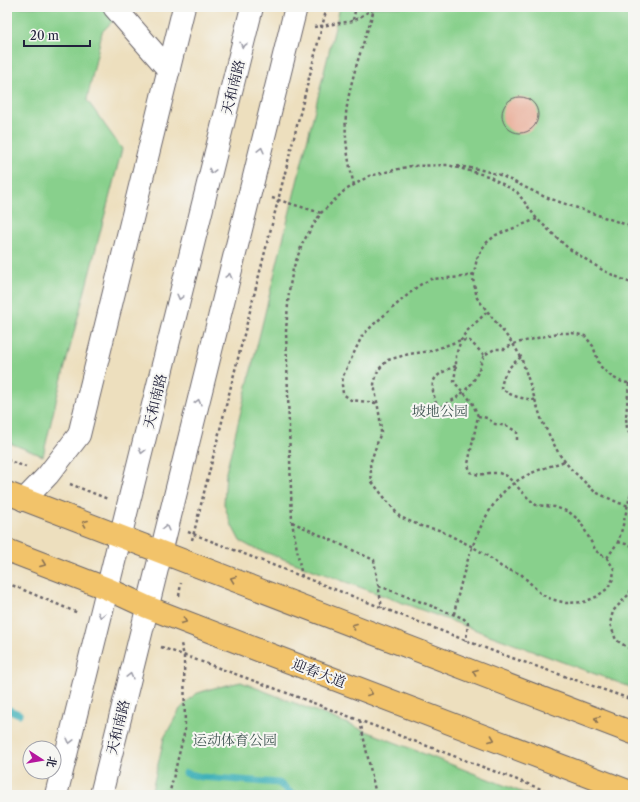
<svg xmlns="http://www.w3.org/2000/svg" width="640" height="802" font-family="'Libre Caslon Text','Noto Serif SC',serif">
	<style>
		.green { fill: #88d08c; stroke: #557964 }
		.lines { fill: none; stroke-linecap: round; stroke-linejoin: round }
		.stream { stroke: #41b1b9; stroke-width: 7 }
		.building { fill: #eab5a2 }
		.minor-casing { stroke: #696469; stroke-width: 24 }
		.major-casing { stroke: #696469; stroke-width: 24 }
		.path { stroke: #696469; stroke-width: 2.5; stroke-dasharray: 3 3; stroke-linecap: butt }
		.minor { stroke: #fff; stroke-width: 22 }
		.major { stroke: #f2c36a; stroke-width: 22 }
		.oneway { stroke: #9c9ca7 }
		.oneway2 { stroke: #8a7252 }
		.labels { text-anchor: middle; stroke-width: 4; stroke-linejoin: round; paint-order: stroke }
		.street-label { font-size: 14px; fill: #22223b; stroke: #f6f6f2 }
		.park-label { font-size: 14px; fill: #415653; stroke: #f6f6f2 }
	</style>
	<rect width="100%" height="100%" fill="#f6f6f2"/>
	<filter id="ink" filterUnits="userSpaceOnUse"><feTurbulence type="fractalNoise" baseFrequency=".025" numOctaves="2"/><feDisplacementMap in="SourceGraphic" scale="8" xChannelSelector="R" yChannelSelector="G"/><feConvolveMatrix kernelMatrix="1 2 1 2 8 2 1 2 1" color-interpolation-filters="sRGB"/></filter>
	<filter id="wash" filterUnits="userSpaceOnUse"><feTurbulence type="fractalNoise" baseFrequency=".012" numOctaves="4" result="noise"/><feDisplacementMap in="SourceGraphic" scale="16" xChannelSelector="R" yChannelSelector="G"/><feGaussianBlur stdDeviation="0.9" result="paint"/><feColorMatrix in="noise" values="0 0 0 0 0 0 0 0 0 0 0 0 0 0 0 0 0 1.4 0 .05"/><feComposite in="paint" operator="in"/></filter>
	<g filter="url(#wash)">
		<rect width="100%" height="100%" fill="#eddfbe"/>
		<g class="green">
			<polygon points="7,7 126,7 102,32 87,100 122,149 56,401 43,456 7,442"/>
			<polygon points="340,7 633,7 633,688 251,547 240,541 230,522 224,504 226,472"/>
			<polygon points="241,682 529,795 151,795 164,738 180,709 195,694 214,688"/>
		</g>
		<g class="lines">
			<g class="stream">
				<polyline points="7,709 19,714"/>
				<polyline points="186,773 201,777 279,783 293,795"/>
			</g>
		</g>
		<g id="blocks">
			<circle class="building" cx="520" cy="115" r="18"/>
		</g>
	</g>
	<g filter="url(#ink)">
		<use href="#blocks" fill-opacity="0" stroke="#696469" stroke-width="1"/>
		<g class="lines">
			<defs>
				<g id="minor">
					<polyline points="114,7 169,70"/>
					<polyline points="24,500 48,475 79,435 184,7"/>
					<polyline points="56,795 252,7"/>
					<polyline points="101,795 296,7"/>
				</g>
				<g id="major">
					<polyline points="7,493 633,733"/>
					<polyline points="7,550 108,589 147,607 258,650 633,793"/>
				</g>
			</defs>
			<use href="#minor" class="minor-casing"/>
			<use href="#major" class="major-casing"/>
			<g class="path">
				<polyline points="353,20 356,7"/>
				<polyline points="314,27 353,21 377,7"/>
				<polyline points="457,166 478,169 500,175 545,197 633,227"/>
				<path d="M354,185C348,162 343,130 347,106C352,73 365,40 374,9"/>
				<polyline points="272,198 321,213"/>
				<polyline points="537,219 496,235 485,244 477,258 473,279 477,298 513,344 521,357 542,421 559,454 570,468 595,492 619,503 633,507"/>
				<polyline points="484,355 470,341 461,340 431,351 409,354 388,360 378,370 374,384 380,419 381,432 370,464 372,482 400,517 421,526 439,530 473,547 486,555 503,568 521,574 541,594 551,599 566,603 584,602 596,597 607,589 613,579 614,569 607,558 596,551 580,521 569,512 555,507 536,505 529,499 507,476 499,473 489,473 479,475 470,472 468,464 478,416 472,402 454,382 456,366 456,355 461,340 466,332 487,312"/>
				<path d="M521,357C509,367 504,371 501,388C512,397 520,398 535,400"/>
				<path d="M456,366C429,377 429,382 438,409C452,401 469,391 476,376C480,369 481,362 484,355L495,349H505L513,344L558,333H572L585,336L593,346L600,366L612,377L622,382L633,384"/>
				<polyline points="629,383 626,417 627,428 633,443"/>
				<polyline points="376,403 351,400 343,394 342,385 343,376 362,336 374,324 418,286 431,279 464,277 474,274"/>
				<polyline points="478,416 487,418 495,424 507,426 517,432 517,440"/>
				<polyline points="7,460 26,467"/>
				<polyline points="70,484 108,499"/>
				<polyline points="292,522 374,560 382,608"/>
				<polyline points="188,532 498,653 633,700"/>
				<polyline points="192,540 327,7"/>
				<polyline points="618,542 633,546"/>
				<polyline points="607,558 618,542 622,529 633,484"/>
				<polyline points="633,566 630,593 613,611 610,624 616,640 633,651"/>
				<polyline points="302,577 292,522 286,331 289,291 293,269 303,242 321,213 344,191 369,176 411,166 448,165 488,176 517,192 537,219 568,248 604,271 633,284"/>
				<polyline points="7,583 78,613"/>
				<polyline points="379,586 463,618 468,623 466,641"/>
				<polyline points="179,596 181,583"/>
				<path d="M454,614C462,574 479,508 514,483C529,472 548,467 565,461"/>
				<polyline points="161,647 271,687 557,795"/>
				<polyline points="360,721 376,795"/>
				<polyline points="169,795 185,730 184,656 181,644"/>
			</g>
			<use href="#minor" class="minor"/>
			<use href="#major" class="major"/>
		</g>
		<defs><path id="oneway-chevron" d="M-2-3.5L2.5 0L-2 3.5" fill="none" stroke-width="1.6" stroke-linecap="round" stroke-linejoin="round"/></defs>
		<g class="oneway">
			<use href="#oneway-chevron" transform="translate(243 45) rotate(104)"/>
			<use href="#oneway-chevron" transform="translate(261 150) rotate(-76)"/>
			<use href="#oneway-chevron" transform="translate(212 171) rotate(104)"/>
			<use href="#oneway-chevron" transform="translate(229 276) rotate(-76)"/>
			<use href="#oneway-chevron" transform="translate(180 297) rotate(104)"/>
			<use href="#oneway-chevron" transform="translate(198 402) rotate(-76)"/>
			<use href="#oneway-chevron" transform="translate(142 451) rotate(104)"/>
			<use href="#oneway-chevron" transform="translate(166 528) rotate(-76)"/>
			<use href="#oneway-chevron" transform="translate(101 615) rotate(104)"/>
			<use href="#oneway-chevron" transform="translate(130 676) rotate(-76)"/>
			<use href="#oneway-chevron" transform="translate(70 741) rotate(104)"/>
		</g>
		<g class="oneway2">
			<use href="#oneway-chevron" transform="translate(85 523) rotate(-159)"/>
			<use href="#oneway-chevron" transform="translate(43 564) rotate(21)"/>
			<use href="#oneway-chevron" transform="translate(233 579) rotate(-159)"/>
			<use href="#oneway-chevron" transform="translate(184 621) rotate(21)"/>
			<use href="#oneway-chevron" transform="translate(354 626) rotate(-159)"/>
			<use href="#oneway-chevron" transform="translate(475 672) rotate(-159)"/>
			<use href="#oneway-chevron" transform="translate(370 693) rotate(21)"/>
			<use href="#oneway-chevron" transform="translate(597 719) rotate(-159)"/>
			<use href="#oneway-chevron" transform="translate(492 739) rotate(21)"/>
		</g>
	</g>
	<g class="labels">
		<g class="street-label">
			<text transform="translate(233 87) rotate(-76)" y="5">天和南路</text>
			<text transform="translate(155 401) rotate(-76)" y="5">天和南路</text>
			<text transform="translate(319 673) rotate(21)" y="5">迎春大道</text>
			<text transform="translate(118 727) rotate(-76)" y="5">天和南路</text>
		</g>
		<g class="park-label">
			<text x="440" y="416">坡地公园</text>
			<text x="235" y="745">运动体育公园</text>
		</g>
	</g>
	<rect width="640" height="802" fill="none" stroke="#f6f6f2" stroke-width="24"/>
	<g transform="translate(42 760) rotate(102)"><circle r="19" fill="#f6f6f2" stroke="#a1a1a9"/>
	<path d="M0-3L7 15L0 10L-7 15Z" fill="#b5179e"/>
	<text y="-6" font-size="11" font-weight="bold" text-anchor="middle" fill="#22223b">北</text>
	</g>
	<path d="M24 40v6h66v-6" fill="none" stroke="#22223b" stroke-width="2"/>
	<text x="30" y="40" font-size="12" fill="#22223b" stroke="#f6f6f2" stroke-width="3" paint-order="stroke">20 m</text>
</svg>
